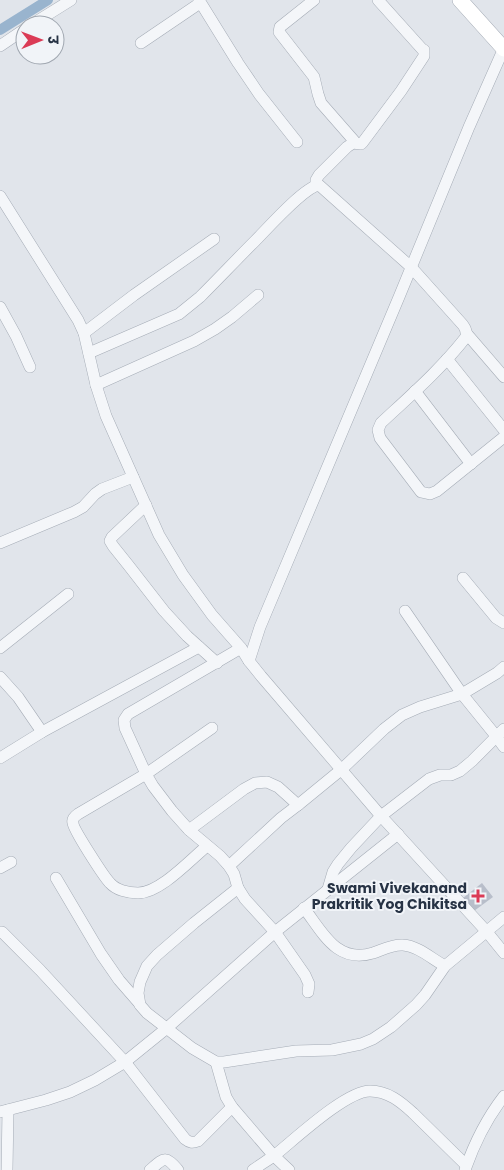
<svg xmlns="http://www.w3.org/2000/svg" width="504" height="1170" font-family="Poppins,'Noto Sans Devanagari',sans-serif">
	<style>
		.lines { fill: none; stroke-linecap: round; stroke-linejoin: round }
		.canal { stroke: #99b4ce; stroke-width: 10 }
		.building { fill: #b8beca }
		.street-casing { stroke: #a5acb6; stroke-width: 12 }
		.secondary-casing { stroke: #a5acb6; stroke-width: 16 }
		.street { stroke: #f4f6f9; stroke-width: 11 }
		.secondary { stroke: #fff; stroke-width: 15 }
		.poi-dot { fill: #db3b56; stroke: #f1f4f8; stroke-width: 2 }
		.labels { text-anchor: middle; stroke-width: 4; stroke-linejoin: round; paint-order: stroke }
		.poi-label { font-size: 14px; font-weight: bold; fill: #273345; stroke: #f1f4f8; text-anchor: end }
	</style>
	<rect width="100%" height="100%" fill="#e1e5eb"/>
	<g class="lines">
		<polyline class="canal" points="0,30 48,0"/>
	</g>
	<polygon class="building" points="482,883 493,897 474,911 463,898"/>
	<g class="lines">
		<defs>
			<g id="street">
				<polyline points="199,0 238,63 259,94 297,142"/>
				<polyline points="314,0 280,27 279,32 314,77 318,94 321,103 356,143"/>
				<polyline points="31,25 71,0"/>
				<polyline points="141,43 200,3"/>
				<polyline points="0,46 25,29"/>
				<polyline points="504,48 469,127 399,297 260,627 249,661 261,676 381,816 487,932 504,953"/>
				<polyline points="316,185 316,180 319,175 347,147 353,143 361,144 363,142 401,91 424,56 424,50 422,49 378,0"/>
				<polyline points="0,196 78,320 84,333 96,385 106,416 159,535 183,575 212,615 241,648 249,661"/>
				<polyline points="0,307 16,336 30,367"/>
				<polyline points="84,333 134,295 214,239"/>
				<polyline points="467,334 504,377"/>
				<path d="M89,353L179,314L200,297C218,279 236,260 255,241C267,229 304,187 319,185L411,267L463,325C466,329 467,332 466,337C441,369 410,396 381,423L378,430L380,438L421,492L430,494L437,491L504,437"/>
				<polyline points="447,359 504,430"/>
				<polyline points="96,385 194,341 215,329 232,317 258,295"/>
				<polyline points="415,391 471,464"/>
				<polyline points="146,505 112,537 110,541 113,546 129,566 164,611 187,636 217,663"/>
				<polyline points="0,543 74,512 83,507 95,494 102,489 133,477"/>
				<polyline points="463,578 496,618 504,623"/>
				<polyline points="405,611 462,694 496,736 504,747"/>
				<polyline points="0,648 68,594"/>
				<polyline points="241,648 128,714 124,720 125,728 146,774 153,786 172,811 189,830 220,856 229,866 234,874 238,888 245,899 275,932 305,975 309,984 308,992"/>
				<polyline points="0,677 18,697 42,732"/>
				<polyline points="0,758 42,732 199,647"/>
				<polyline points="189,830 244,789 255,783 267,782 278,787 298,805"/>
				<path d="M207,846C190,860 160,893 138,893C128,893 116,890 110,883C104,877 73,829 73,823C72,819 74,817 78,814L146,774L212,728"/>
				<polyline points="229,866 281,818 298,805 342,769 384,729 402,715 420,707 462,694 497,673 504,667"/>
				<polyline points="0,868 11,862"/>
				<polyline points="56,878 101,954 119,980 139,1003"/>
				<polyline points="238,888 194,923 157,955 147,966 140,982 138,993 140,1005 147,1013 192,1048 216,1062 224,1062 296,1051 332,1050 361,1044 373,1039 391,1027 416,1005 425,995 445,966 504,917"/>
				<polyline points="328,889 333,872 338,864 351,848 381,816 429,779 440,775 451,775 460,771 472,761 504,729"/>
				<path d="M304,908C323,933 337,964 373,953C382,950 393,944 403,945C418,946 432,959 445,966"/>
				<path d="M0,932H2L40,970L125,1062L185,1139C190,1143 193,1143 198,1141L232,1107"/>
				<polyline points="216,1062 226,1097 232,1107 274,1156 289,1170"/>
				<polyline points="0,1112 46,1100 70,1092 95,1080 125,1062 167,1028 275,932 398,834"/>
				<polyline points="7,1170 8,1110"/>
				<path d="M150,1170C164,1158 165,1155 178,1170"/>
				<path d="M253,1170C260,1165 268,1160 275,1155C295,1139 346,1091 370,1091C388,1091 401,1102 413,1113L466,1165"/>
				<path d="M465,1170C474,1144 487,1118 504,1096"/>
			</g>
			<polyline id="secondary" points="460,0 504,49"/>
		</defs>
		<use href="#street" class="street-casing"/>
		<use href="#secondary" class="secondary-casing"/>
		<use href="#street" class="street"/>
		<use href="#secondary" class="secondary"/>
	</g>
	<path class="poi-dot" d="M475.5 888.5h5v5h5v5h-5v5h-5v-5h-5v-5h5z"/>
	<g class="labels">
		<g class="poi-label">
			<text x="467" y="893">Swami Vivekanand<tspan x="467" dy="16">Prakritik Yog Chikitsa</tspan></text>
		</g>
	</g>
	<g transform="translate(40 40) rotate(89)"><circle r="24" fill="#f1f4f8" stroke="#a0a7b0"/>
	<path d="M0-4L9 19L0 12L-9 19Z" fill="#db3b56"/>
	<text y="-8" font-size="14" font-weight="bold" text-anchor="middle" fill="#273345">उ</text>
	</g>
</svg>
